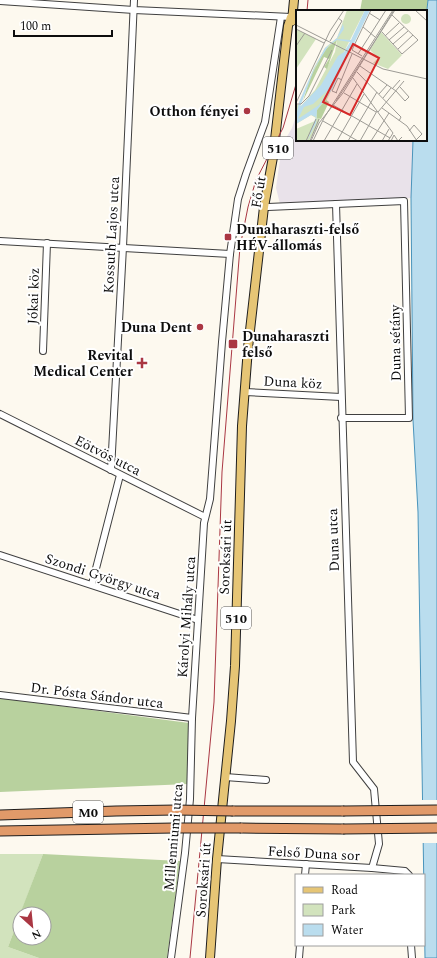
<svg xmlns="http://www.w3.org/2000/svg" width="437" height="958" font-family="Spectral,serif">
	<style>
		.industrial { fill: #e9e2ea }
		.green { fill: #d2e3bd }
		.forest { fill: #b8d19e }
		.water { fill: #baddee; stroke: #4a94bb }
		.pier { fill: #fdf9ef }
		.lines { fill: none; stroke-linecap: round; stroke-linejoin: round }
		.minor-casing { stroke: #404040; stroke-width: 8 }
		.major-casing { stroke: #1e1e1e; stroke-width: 10 }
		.highway-casing { stroke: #1e1e1e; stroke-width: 11 }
		.minor { stroke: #fff; stroke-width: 6 }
		.major { stroke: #e6c575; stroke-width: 8 }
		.highway { stroke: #e19a69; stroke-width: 9 }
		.tram { stroke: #aa3743; stroke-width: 1 }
		.highway-bridge-casing { stroke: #1e1e1e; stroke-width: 11; stroke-linecap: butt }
		.highway-bridge { stroke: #e19a69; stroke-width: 9 }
		.poi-dot { fill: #aa3743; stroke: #fff; stroke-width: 1.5 }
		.labels { text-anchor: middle; stroke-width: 4; stroke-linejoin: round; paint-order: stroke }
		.shield { fill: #fff; stroke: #565656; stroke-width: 1 }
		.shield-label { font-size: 13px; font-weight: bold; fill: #0d0d0d }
		.poi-label { font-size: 14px; font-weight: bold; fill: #0d0d0d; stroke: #fff; text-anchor: end }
		.street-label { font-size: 14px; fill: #0d0d0d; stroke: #fff }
		.inset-road { fill: none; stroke: #9d9b95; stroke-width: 1 }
		.view { fill: #d62828; fill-opacity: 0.15; stroke: #d62828; stroke-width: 2 }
		.inset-edge { fill: none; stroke: #0d0d0d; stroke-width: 2 }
	</style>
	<rect width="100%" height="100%" fill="#fdf9ef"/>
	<polygon class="industrial" points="297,113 297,140 413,140 411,198 280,204 276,188 282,145 292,128"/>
	<polygon class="green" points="0,854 43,854 8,947 39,958 0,958"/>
	<g class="forest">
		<polygon points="362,0 428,0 426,18 426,11 360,11"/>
		<polygon points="0,698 189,723 188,784 0,792"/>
		<polygon points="43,854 180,861 167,958 39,958 8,947 20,915 20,938 44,938 44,914 20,914"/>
	</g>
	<polygon class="water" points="428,0 437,0 437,958 425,958 418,512 413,420 411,198 413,140 426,140 426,18"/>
	<polygon class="pier" points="420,800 437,800 437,843 421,843"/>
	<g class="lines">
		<defs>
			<g id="minor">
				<polyline points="0,1 134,10 291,17"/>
				<polyline points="336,204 353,762 374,789 379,844 372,868"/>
				<polyline points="268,207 404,201 409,418 341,418"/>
				<polyline points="0,241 230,254"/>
				<polyline points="43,351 47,243"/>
				<polyline points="245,392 341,397"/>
				<polyline points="0,414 205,517"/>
				<polyline points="111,470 123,247 134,0"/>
				<polyline points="0,555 198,620"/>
				<polyline points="92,584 120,475"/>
				<polyline points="0,695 192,718"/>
				<polyline points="225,777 266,780"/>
				<polyline points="217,859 372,868 405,871 409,875"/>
				<polyline points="305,875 306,864"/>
				<polyline points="411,945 412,958"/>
				<polyline points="171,958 185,853 190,799 192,718 204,523 210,499 222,342 230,254 238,199 246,174 265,122 281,17"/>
				<polyline points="299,958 300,945"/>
			</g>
			<g id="major">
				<polyline points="292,21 294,0"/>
				<polyline points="210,958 217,859 231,721 235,666 242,426 248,348 264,207 273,157 288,26 291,17"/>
			</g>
			<g id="highway">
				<polyline points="233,811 343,811"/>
				<polyline points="0,815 116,811 176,810"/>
				<polyline points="241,828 343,829"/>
				<polyline points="0,831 174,828"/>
			</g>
		</defs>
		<use href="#minor" class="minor-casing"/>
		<use href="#major" class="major-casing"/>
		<use href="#highway" class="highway-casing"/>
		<use href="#minor" class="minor"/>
		<use href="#major" class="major"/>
		<use href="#highway" class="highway"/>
		<g class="tram">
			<polyline points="307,11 308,0"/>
			<polyline points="190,958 214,702 222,472 240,247 248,207 256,180 283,128 297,81"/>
		</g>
		<defs>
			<g id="highway-bridge">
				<polyline points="176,810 233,811"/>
				<polyline points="343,811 437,810"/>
				<polyline points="174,828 241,828"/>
				<polyline points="343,829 437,828"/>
			</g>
		</defs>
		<use href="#highway-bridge" class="highway-bridge-casing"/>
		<use href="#highway-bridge" class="highway-bridge"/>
	</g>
	<g class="poi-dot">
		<circle cx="247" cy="111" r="4"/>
		<rect x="224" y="233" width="8" height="8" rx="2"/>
		<circle cx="200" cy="327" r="4"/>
		<rect x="228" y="339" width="10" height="10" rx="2"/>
		<path d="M140 357h4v4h4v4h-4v4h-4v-4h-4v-4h4z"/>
	</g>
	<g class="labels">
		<g class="shield">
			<rect x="263" y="137" width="30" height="22" rx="3"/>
			<rect x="221" y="607" width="30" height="22" rx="3"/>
			<rect x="73" y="801" width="30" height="22" rx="3"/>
		</g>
		<g class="shield-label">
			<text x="278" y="153">510</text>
			<text x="236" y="623">510</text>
			<text x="88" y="817">M0</text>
		</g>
		<g class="poi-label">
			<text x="239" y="116">Otthon fényei</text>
			<text x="236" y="234" text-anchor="start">Dunaharaszti-felső<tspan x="236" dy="16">HÉV-állomás</tspan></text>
			<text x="192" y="332">Duna Dent</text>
			<text x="242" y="341" text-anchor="start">Dunaharaszti<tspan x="242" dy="16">felső</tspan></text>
			<text x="133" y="360">Revital<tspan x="133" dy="16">Medical Center</tspan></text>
		</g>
		<g class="street-label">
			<text transform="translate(258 192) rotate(-80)" y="5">Fő út</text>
			<text transform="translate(111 235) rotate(-87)" y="5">Kossuth Lajos utca</text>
			<text transform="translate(33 296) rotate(-88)" y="5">Jókai köz</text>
			<text transform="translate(395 343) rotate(-91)" y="5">Duna sétány</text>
			<text transform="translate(293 382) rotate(3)" y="5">Duna köz</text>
			<text transform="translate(108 455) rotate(27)" y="5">Eötvös utca</text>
			<text transform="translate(333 540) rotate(-92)" y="5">Duna utca</text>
			<text transform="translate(225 557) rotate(-88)" y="5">Soroksári út</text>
			<text transform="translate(103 576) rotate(18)" y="5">Szondi György utca</text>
			<text transform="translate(186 617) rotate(-86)" y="5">Károlyi Mihály utca</text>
			<text transform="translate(97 695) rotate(7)" y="5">Dr. Pósta Sándor utca</text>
			<text transform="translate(173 837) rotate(-85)" y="5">Millenniumi utca</text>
			<text transform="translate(314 853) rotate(3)" y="5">Felső Duna sor</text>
			<text transform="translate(203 880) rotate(-86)" y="5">Soroksári út</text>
		</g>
	</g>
	<g transform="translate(296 10)">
		<rect width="131" height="131" fill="#fdf9ef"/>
		<path d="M69,0L48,42L35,81L22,108L24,109L20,119L13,131H0V119L19,111L20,108L15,105L0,114V94L5,96L19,80L39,42L41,30L21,55L4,94L18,58L29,38L41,28L51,0ZM105 9a5 5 0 1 1 10 0a5 5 0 1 1-10 0ZM0,19L20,29L0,59ZM85,22L106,45L92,59L77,53L82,48L74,40Z" fill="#d2e3bd"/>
		<path d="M41,30L31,59L28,57L33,49L28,47L7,91L14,68L29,40ZM30,90L33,92L25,109L21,108V100Z" fill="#b8d19e"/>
		<path d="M69,0H74L35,81L21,100L20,113L11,131L20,107L15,105L0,114V107L3,92L18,58L29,38L41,28L47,14L48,19L41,29L55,30ZM41,30L54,32L48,42L42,46L25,75L4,97L19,57L33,35ZM32,80L23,95L2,109L8,97L17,94Z" fill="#baddee" fill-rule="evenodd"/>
		<path class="inset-road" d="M119,0L131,11M73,3L84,10M0,15L87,59L131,69M67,17L79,27M0,19L28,33M86,22L106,44L122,30L96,5M89,26L103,13M93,30L108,17M34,31L46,11L42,8M97,34L112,21M0,36L9,23M102,39L117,25M62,44L90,0M66,46L56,40L75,0M64,56L100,81L109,91L113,87L104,77M61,62L102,104L105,107L103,111M57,68L97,123L92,131M96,79L104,70M40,83L56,44M41,83L36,81L42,68L46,70M48,83L80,102M83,84L91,75M87,88L95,78M40,91L99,0M0,93L34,21L48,0M0,94H5L13,86L36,40M37,95L94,128M86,98L111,116L121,131M82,102L108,71M27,111L62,131M113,121L118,115L126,124L120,130M10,131L20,109M14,131L23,109M15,131L23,113L47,83L98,0M17,131L28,108L97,0M28,131L61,74M41,131L68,84M52,131L81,82M64,131L81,101M75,131L93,103M86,131L93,119M95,131L98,125L102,131L106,127"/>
		<path class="view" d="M57,34L83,48L54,105L27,92Z"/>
		<rect width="131" height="131" class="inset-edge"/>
	</g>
	<rect x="295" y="874" width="130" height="72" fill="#ffffff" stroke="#9e9e9e"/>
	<rect x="303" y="887" width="20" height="6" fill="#e6c575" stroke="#9e9e9e"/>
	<text x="331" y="894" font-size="12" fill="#0d0d0d">Road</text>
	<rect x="303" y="904" width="20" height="12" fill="#d2e3bd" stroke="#9e9e9e"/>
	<text x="331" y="914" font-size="12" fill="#0d0d0d">Park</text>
	<rect x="303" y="924" width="20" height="12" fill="#baddee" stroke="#9e9e9e"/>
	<text x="331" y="934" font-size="12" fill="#0d0d0d">Water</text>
	<g transform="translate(32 926) rotate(153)"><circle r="19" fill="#ffffff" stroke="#9e9e9e"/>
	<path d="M0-3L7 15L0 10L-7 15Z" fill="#aa3743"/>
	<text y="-6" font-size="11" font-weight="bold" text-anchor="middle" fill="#0d0d0d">N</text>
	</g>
	<path d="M14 30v6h98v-6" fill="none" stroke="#0d0d0d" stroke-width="2"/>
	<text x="20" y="30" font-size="12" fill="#0d0d0d" stroke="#ffffff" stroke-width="3" paint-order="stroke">100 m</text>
</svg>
